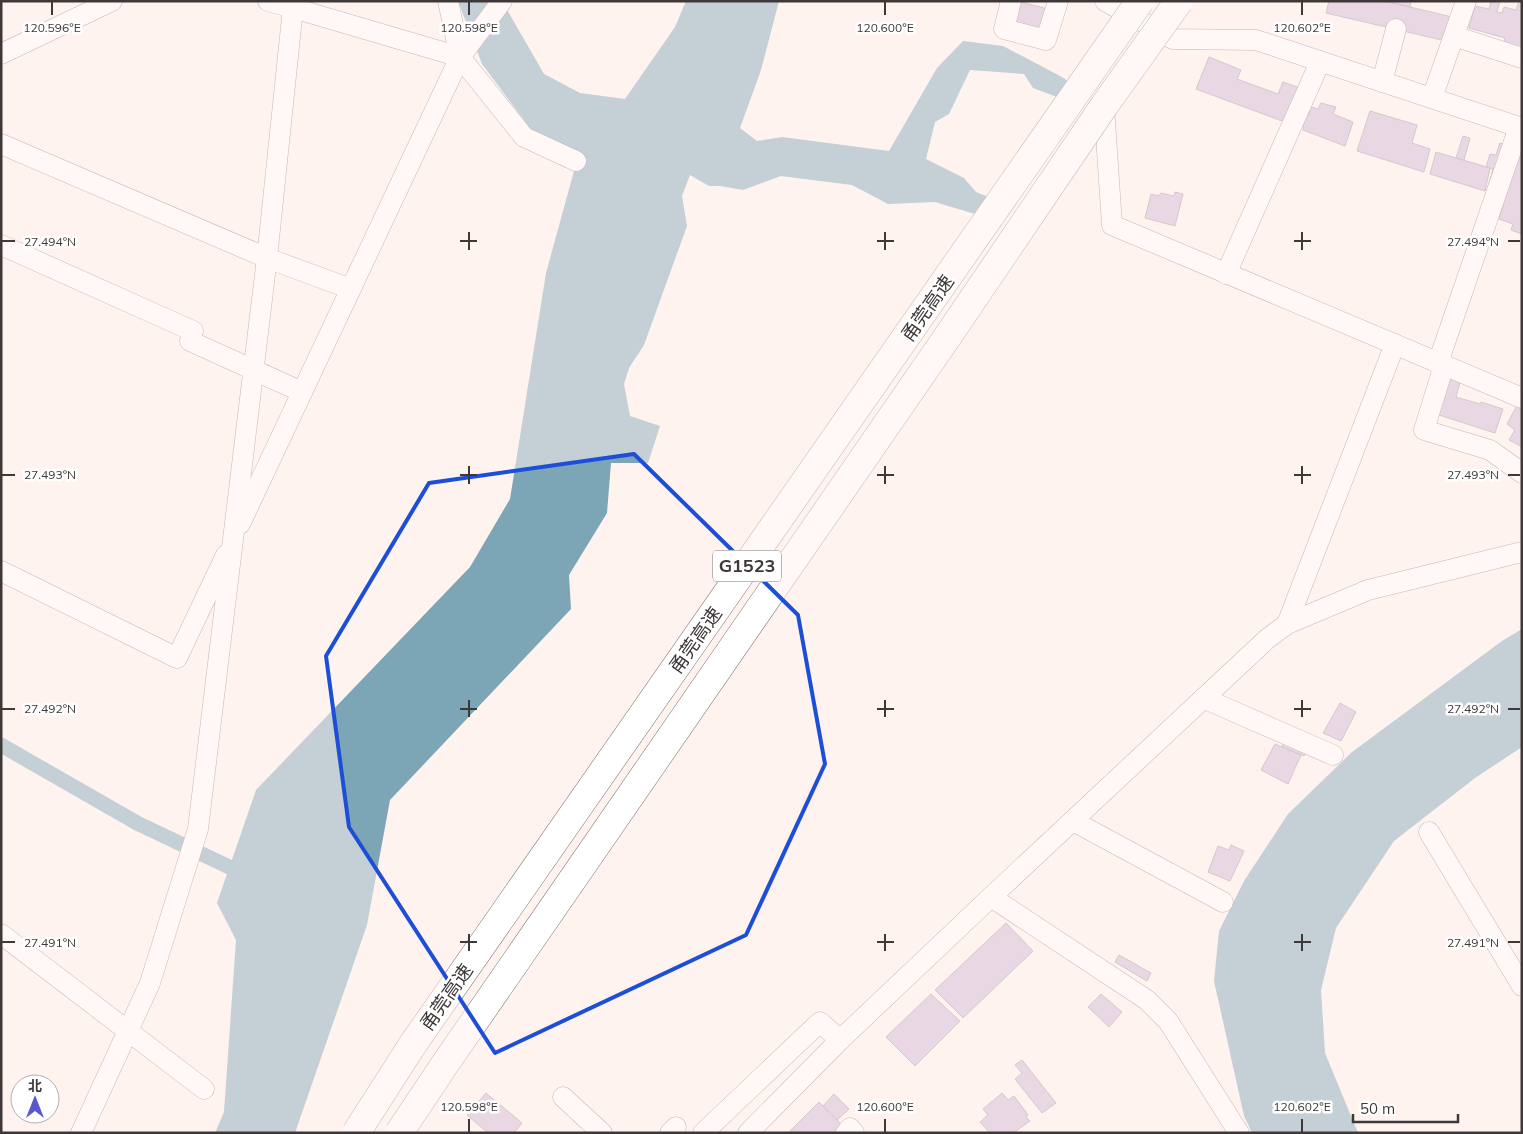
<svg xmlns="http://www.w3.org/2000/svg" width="1523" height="1134" font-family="Mulish,'Noto Sans SC',sans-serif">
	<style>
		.water { fill: #7ca6b6 }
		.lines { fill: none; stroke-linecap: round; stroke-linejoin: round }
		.canal { stroke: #7ca6b6; stroke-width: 15 }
		.building { fill: #cfb6d4; stroke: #9e98a0 }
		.minor-casing { stroke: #7d726f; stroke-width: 21 }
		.minor { stroke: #fff; stroke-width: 20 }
		.highway-bridge-casing { stroke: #7d726f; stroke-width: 29; stroke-linecap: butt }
		.highway-bridge { stroke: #fff; stroke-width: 28 }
		.marked { fill: none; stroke: #1d4ed8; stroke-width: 4; stroke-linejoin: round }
		.ticks { fill: none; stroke: #3e3938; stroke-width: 2 }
		.labels { text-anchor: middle; stroke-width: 5; stroke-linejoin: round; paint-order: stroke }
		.shield { fill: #fff; stroke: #787474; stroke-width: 1 }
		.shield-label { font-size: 18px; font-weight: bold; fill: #3e3938 }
		.street-label { font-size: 19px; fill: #3e3938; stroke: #fff }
		.ticks-label { font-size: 12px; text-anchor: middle; fill: #3e3938; stroke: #fff; stroke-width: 5; stroke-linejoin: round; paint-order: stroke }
	</style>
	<rect width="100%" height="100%" fill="#fff3ef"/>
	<g class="water">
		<polygon points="458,1 502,1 544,74 580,93 625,99 675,27 686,1 779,1 761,70 740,128 757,141 782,137 889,151 937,68 963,41 1003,46 1062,77 1079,89 1070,102 1033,88 1024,74 970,70 949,114 935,122 926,159 964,178 976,192 1001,202 985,217 935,202 888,204 852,185 781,176 743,190 720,186 709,186 690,175 682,196 687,226 644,345 629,368 624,384 630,416 660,426 648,463 611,463 607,513 569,575 571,609 390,800 367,925 295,1133 215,1133 224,1112 236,940 217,903 256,790 470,567 510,499 546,273 579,153 532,131 482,64"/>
		<polygon points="1522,629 1522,747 1475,778 1394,841 1336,928 1321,990 1325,1053 1358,1133 1252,1133 1244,1116 1214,981 1219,931 1244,881 1288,814 1352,752 1502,641"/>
	</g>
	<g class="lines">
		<polyline class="canal" points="1,745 137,823 248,876"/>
	</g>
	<g class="building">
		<polygon points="1017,1 1052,10 1045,31 1011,21"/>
		<polygon points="1329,1 1385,1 1452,17 1446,41 1326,13"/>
		<polygon points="1385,1 1411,1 1410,7"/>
		<polygon points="1491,1 1500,1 1497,12 1502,13 1504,7 1516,10 1519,1 1522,1 1522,43 1520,49 1503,44 1505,38 1469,28 1475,6 1489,9"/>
		<polygon points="1209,57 1241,70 1237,79 1278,94 1283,82 1303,89 1290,124 1196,89"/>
		<polygon points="1321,103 1336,107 1333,114 1353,122 1345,146 1303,130 1304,127 1298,124 1302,113 1308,116 1311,107 1318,109"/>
		<polygon points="1370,111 1417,125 1412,143 1430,149 1424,172 1357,151"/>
		<polygon points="1463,136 1470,138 1464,160 1456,158"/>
		<polygon points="1500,143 1508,146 1485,197 1493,169 1486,167 1490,154 1496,155"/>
		<polygon points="1436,152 1490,168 1485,191 1430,174"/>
		<polygon points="1518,153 1522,154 1522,234 1511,230 1513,224 1499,219"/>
		<polygon points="1175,192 1183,194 1175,226 1145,218 1151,194 1159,196 1161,193 1174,196"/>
		<polygon points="1450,368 1461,379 1456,397 1480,404 1481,402 1503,409 1495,433 1436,414"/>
		<polygon points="1521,398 1522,399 1522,447 1509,440 1515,430 1507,424"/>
		<polygon points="1340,703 1356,712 1341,741 1323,733"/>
		<polygon points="1286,737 1308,747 1304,756 1282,747"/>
		<polygon points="1275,744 1301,755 1288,784 1261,770"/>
		<polygon points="1231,845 1244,851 1230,881 1208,872 1218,846 1229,850"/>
		<polygon points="1006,923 1033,951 963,1018 935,990"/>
		<polygon points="1119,955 1151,973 1147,981 1115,962"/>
		<polygon points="931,994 960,1021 915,1066 886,1037"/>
		<polygon points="1101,994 1122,1012 1109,1027 1088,1007"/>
		<polygon points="1022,1060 1056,1103 1042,1113 1015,1079 1022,1073 1015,1065"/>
		<polygon points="486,1093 522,1123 514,1133 488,1133 467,1115"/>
		<polygon points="1002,1093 1008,1100 1014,1096 1028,1115 1026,1117 1030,1121 1013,1133 990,1133 980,1122 988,1115 983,1109"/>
		<polygon points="834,1094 849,1109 837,1120 823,1106"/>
		<polygon points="819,1102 845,1128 841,1133 788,1133"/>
	</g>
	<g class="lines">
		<defs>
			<g id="minor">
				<polyline points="448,1 460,57 524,137 576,161"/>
				<polyline points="1011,1 1004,29 1046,40 1058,1"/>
				<polyline points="1105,1 1173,39 1256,40 1522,128"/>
				<polyline points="293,8 460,57"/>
				<polyline points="1454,36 1522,58"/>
				<polyline points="1,54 112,1"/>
				<polyline points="1382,82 1396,29"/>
				<polyline points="1432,98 1466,1"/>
				<polyline points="1104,106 1112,225 1522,398"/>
				<polyline points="1,144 267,258 351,289"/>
				<polyline points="1,245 193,331 190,341 302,392"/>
				<polyline points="1226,274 1320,62"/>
				<polyline points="1438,363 1519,127"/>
				<polyline points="1444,365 1424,430 1490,450 1522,473"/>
				<polyline points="240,524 460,57 502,1"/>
				<polyline points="1,571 177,658 226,555"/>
				<polyline points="1287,624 1395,344"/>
				<polyline points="1203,698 1333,755"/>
				<polyline points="1073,821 1223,902"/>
				<polyline points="1429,832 1522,986"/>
				<polyline points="991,897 1147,1000 1168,1021 1239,1133"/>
				<polyline points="1,934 204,1089"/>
				<polyline points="563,1097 602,1133"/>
				<polyline points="81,1133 150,983 198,829 267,258 293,8 268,1"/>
				<polyline points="670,1133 676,1127"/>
				<polyline points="703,1133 820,1022 840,1040"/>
				<polyline points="748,1133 840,1040 991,897 1267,639 1287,624 1368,590 1522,552"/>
				<polyline points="846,1133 850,1128 854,1133"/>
			</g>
		</defs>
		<use href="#minor" class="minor-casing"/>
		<use href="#minor" class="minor"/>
		<defs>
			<g id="highway-bridge">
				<polyline points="356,1133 413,1044 1140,1"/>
				<polyline points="399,1133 445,1064 950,333 1104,106 1179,1"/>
			</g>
		</defs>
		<use href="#highway-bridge" class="highway-bridge-casing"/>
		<use href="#highway-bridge" class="highway-bridge"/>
	</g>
	<path d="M0 0H1523V1134H0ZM634,454L798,615L825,764L746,935L495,1053L349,827L326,656L429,483Z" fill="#fff3ef" fill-opacity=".55" fill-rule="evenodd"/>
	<path class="marked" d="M634,454L798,615L825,764L746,935L495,1053L349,827L326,656L429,483Z"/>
	<path class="ticks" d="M52,2V15M469,2V15M885,2V15M1302,2V15M469,232V250M885,232V250M1302,232V250M2,241H15M460,241H477M877,241H894M1294,241H1311M1508,241H1520M469,466V484M885,466V484M1302,466V484M2,475H15M460,475H477M877,475H894M1294,475H1311M1508,475H1520M469,700V717M885,700V717M1302,700V717M2,709H15M460,709H477M877,709H894M1294,709H1311M1508,709H1520M469,934V951M885,934V951M1302,934V951M2,942H15M460,942H477M877,942H894M1294,942H1311M1508,942H1520M469,1119V1132M885,1119V1132M1302,1119V1132"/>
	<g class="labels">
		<rect class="shield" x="713" y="550.5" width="68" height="31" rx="4"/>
		<g class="shield-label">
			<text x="747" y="572">G1523</text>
		</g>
		<g class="street-label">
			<text transform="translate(927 308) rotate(-55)" y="7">甬莞高速</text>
			<text transform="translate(695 640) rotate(-55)" y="7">甬莞高速</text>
			<text transform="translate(446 997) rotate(-55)" y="7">甬莞高速</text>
		</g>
	</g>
	<g class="ticks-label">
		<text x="52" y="32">120.596°E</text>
		<text x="469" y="32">120.598°E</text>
		<text x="885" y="32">120.600°E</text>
		<text x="1302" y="32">120.602°E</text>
		<text x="50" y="246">27.494°N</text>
		<text x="1473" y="246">27.494°N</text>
		<text x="50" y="479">27.493°N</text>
		<text x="1473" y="479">27.493°N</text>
		<text x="50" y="713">27.492°N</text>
		<text x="1473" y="713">27.492°N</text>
		<text x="50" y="947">27.491°N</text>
		<text x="1473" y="947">27.491°N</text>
		<text x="469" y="1111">120.598°E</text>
		<text x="885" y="1111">120.600°E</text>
		<text x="1302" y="1111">120.602°E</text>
	</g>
	<rect width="1523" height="1134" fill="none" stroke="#3e3938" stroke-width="5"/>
	<g transform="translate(35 1099)"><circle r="24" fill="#ffffff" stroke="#b2b0af"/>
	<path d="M0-4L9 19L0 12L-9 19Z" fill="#5858cf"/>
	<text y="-8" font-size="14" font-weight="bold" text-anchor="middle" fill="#3e3938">北</text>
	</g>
	<path d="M1353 1114v8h105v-8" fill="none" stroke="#3e3938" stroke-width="2.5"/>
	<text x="1360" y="1114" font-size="15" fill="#3e3938" stroke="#ffffff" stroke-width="4" paint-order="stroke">50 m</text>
</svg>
